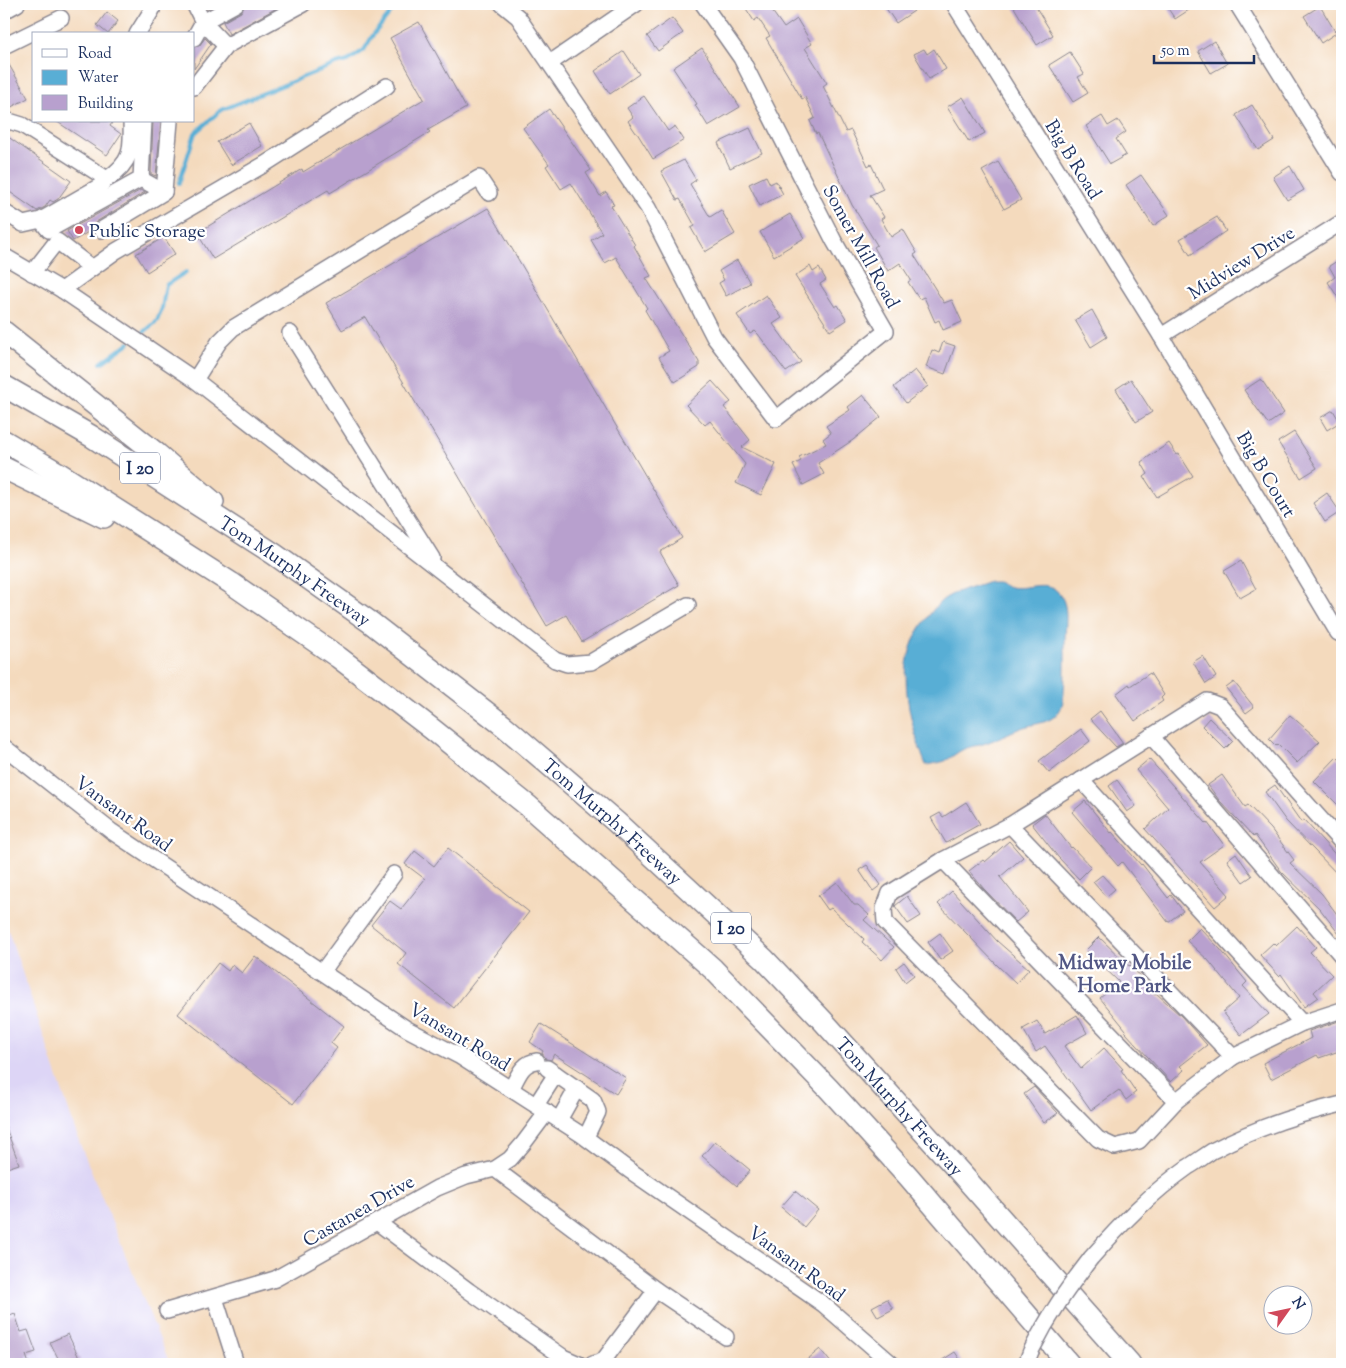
<svg xmlns="http://www.w3.org/2000/svg" width="1346" height="1368" font-family="'Sorts Mill Goudy',serif">
	<style>
		.built { fill: #ddd5f6 }
		.water { fill: #59aed5; stroke: #3a6e9a }
		.lines { fill: none; stroke-linecap: round; stroke-linejoin: round }
		.stream { stroke: #59aed5; stroke-width: 4 }
		.building { fill: #b8a0ce }
		.minor-casing { stroke: #88848e; stroke-width: 18 }
		.highway-casing { stroke: #88848e; stroke-width: 24 }
		.minor { stroke: #fff; stroke-width: 15 }
		.highway { stroke: #fff; stroke-width: 21 }
		.minor-bridge-casing { stroke: #88848e; stroke-width: 18; stroke-linecap: butt }
		.minor-bridge { stroke: #fff; stroke-width: 15 }
		.poi-dot { fill: #d1495b; stroke: #fff; stroke-width: 2 }
		.labels { text-anchor: middle; stroke-width: 4.5; stroke-linejoin: round; paint-order: stroke }
		.shield { fill: #fff; stroke: #5f6d8e; stroke-width: 1 }
		.shield-label { font-size: 18px; font-weight: bold; fill: #1b2f5e }
		.street-label { font-size: 19px; fill: #1b2f5e; stroke: #fff }
		.poi-label { font-size: 19px; fill: #1b2f5e; stroke: #fff; text-anchor: start }
		.neighbourhood-label { font-size: 20px; font-weight: bold; fill: #525785; stroke: #fff }
	</style>
	<rect width="100%" height="100%" fill="#fff"/>
	<filter id="ink" filterUnits="userSpaceOnUse"><feTurbulence type="fractalNoise" baseFrequency=".02" numOctaves="2"/><feDisplacementMap in="SourceGraphic" scale="10" xChannelSelector="R" yChannelSelector="G"/><feConvolveMatrix kernelMatrix="1 2 1 2 8 2 1 2 1" color-interpolation-filters="sRGB"/></filter>
	<filter id="wash" filterUnits="userSpaceOnUse"><feTurbulence type="fractalNoise" baseFrequency=".0096" numOctaves="4" result="noise"/><feDisplacementMap in="SourceGraphic" scale="20" xChannelSelector="R" yChannelSelector="G"/><feGaussianBlur stdDeviation="1.12" result="paint"/><feColorMatrix in="noise" values="0 0 0 0 0 0 0 0 0 0 0 0 0 0 0 0 0 1.4 0 .05"/><feComposite in="paint" operator="in"/></filter>
	<g filter="url(#wash)">
		<rect width="100%" height="100%" fill="#f4dabd"/>
		<polygon class="built" points="4,918 80,1144 170,1364 4,1364"/>
		<path class="water" d="M989,581H998C1017,598 1042,575 1058,592C1070,605 1065,625 1065,640C1065,654 1066,698 1061,708C1054,724 1034,723 1021,728C1009,732 998,739 986,743C979,746 971,746 964,749C957,752 951,758 945,761C939,763 932,764 926,765C914,736 900,686 909,655C912,641 919,629 927,618C933,610 940,600 949,596C961,589 976,586 989,581Z"/>
		<g class="lines">
			<g class="stream">
				<polyline points="179,183 195,133 221,110 336,64 348,61 364,50 373,35 398,4"/>
				<polyline points="143,333 157,321 162,308 166,285 186,272"/>
				<polyline points="101,363 129,343"/>
			</g>
		</g>
		<g id="blocks">
			<g class="building">
				<polygon points="245,4 284,4 229,34 223,22 241,12"/>
				<polygon points="743,4 767,4 784,28 797,19 812,44 805,48 827,83 823,86 846,132 851,130 868,166 871,164 883,189 870,195 884,217 881,219 891,237 903,229 917,253 914,255 944,303 952,300 962,322 943,330 939,320 935,322 924,297 919,299 908,282 911,280 900,263 888,271 874,247 877,245 852,205 818,133 816,134 810,121 815,118 805,97 802,99 766,38 770,36 758,18 754,21"/>
				<polygon points="883,4 909,4 914,11 896,23"/>
				<polygon points="1012,4 1034,4 1053,35 1037,45"/>
				<polygon points="1165,4 1198,4 1175,19"/>
				<polygon points="1320,6 1336,33 1321,43 1304,16"/>
				<polygon points="107,12 118,21 108,34 97,25"/>
				<polygon points="672,18 683,33 658,51 647,36"/>
				<polygon points="419,22 466,108 428,130 430,132 330,193 328,190 213,259 197,233 302,169 303,172 424,99 390,38"/>
				<polygon points="205,38 211,44 194,69 194,47 199,46"/>
				<polygon points="1214,41 1227,64 1211,73 1198,51"/>
				<polygon points="702,48 740,107 708,126 695,105 697,104 673,68"/>
				<polygon points="924,49 927,54 934,49 946,69 929,79 914,54"/>
				<polygon points="624,51 639,74 610,94 595,71"/>
				<polygon points="1070,52 1084,74 1078,77 1088,93 1073,102 1049,65"/>
				<polygon points="4,56 28,98 4,111"/>
				<polygon points="644,96 668,131 675,126 684,140 653,159 637,133 636,133 628,121 633,117 627,108"/>
				<polygon points="963,97 985,133 969,142 947,107"/>
				<polygon points="1252,105 1274,140 1258,150 1236,115"/>
				<polygon points="549,109 591,170 586,173 600,196 606,192 614,205 611,206 635,245 634,246 651,276 646,278 699,362 699,367 675,382 659,357 669,351 645,310 647,308 616,257 605,263 591,240 602,233 571,183 561,189 546,166 549,164 523,128"/>
				<polygon points="1102,116 1108,126 1118,120 1126,132 1116,139 1126,155 1110,164 1086,126"/>
				<polygon points="56,121 113,121 110,126 121,134 107,155"/>
				<polygon points="153,121 161,121 156,176 151,174"/>
				<polygon points="249,123 262,146 231,165 217,142"/>
				<polygon points="750,128 762,153 730,168 718,143"/>
				<polygon points="4,134 71,181 58,199 53,202 50,200 45,207 37,211 4,188"/>
				<polygon points="684,160 696,180 690,184 710,217 721,210 735,234 705,252 691,228 695,226 680,199 677,200 661,171"/>
				<polygon points="998,162 1021,200 1004,209 982,171"/>
				<polygon points="1290,166 1304,190 1287,200 1273,177"/>
				<polygon points="1141,175 1169,215 1153,226 1126,185"/>
				<polygon points="766,176 770,184 776,181 783,194 760,206 749,184"/>
				<polygon points="141,190 145,192 96,222 90,231 73,241 67,231"/>
				<polygon points="488,208 682,538 660,552 679,585 582,642 566,615 547,626 365,317 342,330 326,303"/>
				<polygon points="790,214 804,238 774,256 760,232"/>
				<polygon points="1217,217 1226,231 1190,255 1180,239"/>
				<polygon points="164,237 175,254 147,272 136,254"/>
				<polygon points="1342,258 1342,304 1328,282 1335,277 1329,266"/>
				<polygon points="737,260 750,283 726,296 719,283 724,280 719,271"/>
				<polygon points="810,266 813,272 819,268 826,280 820,284 835,307 838,305 847,320 830,331 795,276"/>
				<polygon points="766,295 782,318 773,324 801,362 786,372 758,334 755,331 750,334 737,315"/>
				<polygon points="1092,310 1107,337 1091,347 1075,320"/>
				<polygon points="943,342 955,346 945,374 926,367 932,350 939,353"/>
				<polygon points="915,370 928,386 906,403 894,387"/>
				<polygon points="1131,379 1152,412 1136,422 1116,389"/>
				<polygon points="1261,379 1284,413 1268,424 1244,390"/>
				<polygon points="712,381 731,402 724,407 750,440 742,447 776,464 761,495 736,483 745,464 710,421 705,425 686,405"/>
				<polygon points="863,395 881,417 853,440 818,463 824,474 803,485 793,465 801,461 799,457 826,444 823,439 831,433 826,426 850,410 848,407"/>
				<polygon points="1333,410 1340,422 1327,430 1320,418"/>
				<polygon points="1294,432 1317,468 1301,478 1278,442"/>
				<polygon points="1169,443 1177,455 1179,454 1193,476 1157,497 1144,477 1148,474 1141,462"/>
				<polygon points="1327,493 1340,512 1325,522 1313,503"/>
				<polygon points="1241,561 1256,589 1240,598 1224,571"/>
				<polygon points="1203,656 1216,677 1206,684 1193,662"/>
				<polygon points="1150,673 1164,695 1161,698 1163,701 1135,721 1116,694 1129,684 1130,686"/>
				<polygon points="1234,682 1254,707 1246,713 1226,688"/>
				<polygon points="1100,711 1123,743 1116,747 1090,719"/>
				<polygon points="1290,715 1320,741 1297,763 1278,744 1276,746 1269,739"/>
				<polygon points="1209,718 1233,741 1225,749 1202,726"/>
				<polygon points="1081,729 1090,741 1049,773 1039,761"/>
				<polygon points="1337,757 1342,762 1342,809 1314,781"/>
				<polygon points="1149,759 1206,823 1207,822 1224,845 1200,862 1229,895 1215,907 1145,829 1168,808 1136,770"/>
				<polygon points="1222,775 1245,807 1248,805 1271,829 1294,860 1290,863 1322,894 1342,921 1342,938 1320,909 1281,871 1255,835 1254,837 1219,800 1208,785"/>
				<polygon points="1117,780 1136,806 1127,812 1109,786"/>
				<polygon points="1275,785 1301,822 1304,820 1342,862 1342,879 1286,821 1265,792"/>
				<polygon points="1085,801 1111,833 1112,832 1141,865 1142,864 1168,898 1171,895 1183,911 1168,922 1122,862 1118,866 1072,812"/>
				<polygon points="966,802 980,824 946,843 931,818 940,813 943,817"/>
				<polygon points="1045,814 1071,848 1072,847 1091,867 1079,879 1058,857 1032,824"/>
				<polygon points="1009,841 1023,857 1000,877 1028,912 1016,922 984,889 969,871 983,860 985,862"/>
				<polygon points="448,848 529,912 454,1008 398,964 406,953 371,925 390,901 401,909 425,879 405,864 415,851 434,866"/>
				<polygon points="1236,853 1252,876 1243,882 1227,860"/>
				<polygon points="867,865 881,885 873,891 859,870"/>
				<polygon points="1102,875 1115,889 1106,897 1093,882"/>
				<polygon points="837,882 854,905 858,905 869,915 864,920 894,947 882,960 862,942 864,939 831,908 828,910 818,896"/>
				<polygon points="952,891 997,941 1029,969 1016,983 998,966 938,904"/>
				<polygon points="907,896 921,916 908,924 895,906"/>
				<polygon points="1297,926 1316,947 1310,952 1332,975 1314,992 1318,997 1304,1007 1281,974 1279,976 1260,955 1273,943 1276,946"/>
				<polygon points="1200,928 1220,949 1247,982 1243,986 1269,1014 1241,1035 1223,1012 1239,998 1208,960 1187,941"/>
				<polygon points="940,933 953,951 940,960 928,942"/>
				<polygon points="1099,937 1129,966 1130,965 1155,994 1156,993 1181,1016 1207,1045 1180,1066 1184,1070 1171,1082 1125,1032 1126,1030 1100,998 1119,982 1086,950"/>
				<polygon points="255,956 344,1026 331,1043 337,1048 293,1104 178,1014 218,963 228,971 232,965 242,973"/>
				<polygon points="904,962 914,975 905,982 896,968"/>
				<polygon points="1077,1015 1087,1033 1064,1046 1081,1069 1104,1048 1123,1069 1121,1070 1136,1092 1126,1100 1119,1090 1091,1110 1045,1046 1036,1052 1023,1029 1037,1021 1045,1034"/>
				<polygon points="1342,1020 1342,1050 1319,1058 1317,1055 1271,1079 1263,1063 1311,1038 1309,1031"/>
				<polygon points="541,1024 626,1078 616,1094 554,1054 551,1060 546,1059 542,1053 543,1051 530,1042"/>
				<polygon points="1034,1087 1058,1113 1044,1123 1024,1094"/>
				<polygon points="4,1125 5,1125 19,1164 4,1169"/>
				<polygon points="715,1141 750,1170 737,1186 702,1156"/>
				<polygon points="795,1191 818,1210 804,1227 781,1207"/>
				<polygon points="887,1299 893,1309 878,1317 872,1307"/>
				<polygon points="15,1314 21,1332 28,1330 36,1352 26,1355 29,1364 4,1364 4,1318"/>
				<polygon points="68,1334 80,1360 70,1364 61,1364 50,1342"/>
				<polygon points="820,1349 832,1364 802,1364"/>
				<polygon points="955,1352 963,1364 936,1364"/>
			</g>
		</g>
	</g>
	<g filter="url(#ink)">
		<use href="#blocks" fill-opacity="0" stroke="#88848e" stroke-width="1"/>
		<g class="lines">
			<defs>
				<g id="minor">
					<polyline points="502,4 518,17 648,208 714,337 776,419 886,331 834,241 741,58 703,4"/>
					<polyline points="954,4 1161,336 1338,633"/>
					<polyline points="1237,4 1342,173"/>
					<polyline points="4,11 17,4"/>
					<polyline points="137,34 152,10"/>
					<polyline points="194,38 203,22 194,4"/>
					<polyline points="4,46 61,18"/>
					<polyline points="226,46 203,22 236,4"/>
					<polyline points="550,63 636,4"/>
					<polyline points="194,87 226,46 303,4"/>
					<polyline points="4,124 9,121 22,125 107,179 100,186 41,220"/>
					<path d="M107,179C132,162 132,150 131,121"/>
					<polyline points="164,192 170,121"/>
					<polyline points="4,212 23,224 41,220 47,228"/>
					<polyline points="49,230 141,179 144,121"/>
					<polyline points="101,230 164,192 141,179"/>
					<polyline points="4,256 62,290 195,380 555,660 567,664 591,662 688,605"/>
					<polyline points="32,273 57,241 92,268"/>
					<polyline points="62,290 116,251 265,164 387,86"/>
					<polyline points="290,333 432,558"/>
					<polyline points="1161,336 1342,222"/>
					<polyline points="195,380 219,342 233,328 479,178 489,193"/>
					<polyline points="1151,736 1342,956"/>
					<polyline points="4,747 111,831 407,1029 459,1056 582,1135 629,1170 823,1304 892,1364"/>
					<polyline points="1081,780 1302,1023"/>
					<polyline points="1010,825 1233,1057"/>
					<polyline points="1342,843 1220,706 1207,701 1010,825 943,860 890,893 884,909 885,922 1098,1139 1115,1147 1139,1141 1176,1101 1233,1057 1302,1023 1342,1010"/>
					<polyline points="943,860 1176,1101"/>
					<polyline points="322,972 394,874"/>
					<polyline points="547,1068 593,1100 598,1112 586,1137"/>
					<path d="M511,1089C518,1077 521,1063 537,1061"/>
					<polyline points="536,1105 556,1074"/>
					<polyline points="559,1120 577,1088"/>
					<polyline points="495,1169 656,1290 603,1361 593,1364"/>
					<polyline points="377,1222 469,1291 563,1357 579,1364"/>
					<path d="M1091,1258C1121,1224 1151,1193 1188,1167C1197,1162 1205,1155 1214,1150C1254,1129 1298,1114 1342,1104"/>
					<polyline points="656,1290 726,1337"/>
					<polyline points="215,1298 236,1364"/>
					<polyline points="167,1311 275,1279 437,1188 466,1176 495,1169 510,1159 523,1144 547,1112"/>
					<polyline points="1026,1364 1031,1351"/>
				</g>
				<g id="highway">
					<polyline points="4,332 157,454 213,502"/>
					<path id="s1" d="M4,386L91,436L274,554L370,622L504,726L616,822L764,959L823,1021L958,1170L1130,1364"/>
					<polyline points="4,441 60,474 231,583 338,657 432,729 527,805 713,969 829,1089 909,1177 1069,1364"/>
					<polyline points="4,468 104,517"/>
				</g>
			</defs>
			<use href="#minor" class="minor-casing"/>
			<use href="#highway" class="highway-casing"/>
			<use href="#minor" class="minor"/>
			<use href="#highway" class="highway"/>
			<defs>
				<path id="minor-bridge" d="M1031,1351C1049,1315 1067,1289 1091,1258"/>
			</defs>
			<use href="#minor-bridge" class="minor-bridge-casing"/>
			<use href="#minor-bridge" class="minor-bridge"/>
		</g>
	</g>
	<circle class="poi-dot" cx="79" cy="230" r="5"/>
	<g class="labels">
		<g class="shield">
			<rect x="120" y="452.5" width="40" height="31" rx="4"/>
			<rect x="711" y="912.5" width="40" height="31" rx="4"/>
		</g>
		<g class="shield-label">
			<text x="140" y="474">I 20</text>
			<text x="731" y="934">I 20</text>
		</g>
		<g class="street-label">
			<text transform="translate(1074 159) rotate(58)" y="7">Big B Road</text>
			<text transform="translate(862 246) rotate(61)" y="7">Somer Mill Road</text>
			<text transform="translate(1241 262) rotate(-32)" y="7">Midview Drive</text>
			<text transform="translate(1267 474) rotate(59)" y="7">Big B Court</text>
			<text dy="7" stroke="none"><textPath href="#s1" startOffset="345">Tom Murphy Freeway</textPath></text>
			<text transform="translate(124 813) rotate(36)" y="7">Vansant Road</text>
			<text dy="7" stroke="none"><textPath href="#s1" startOffset="750">Tom Murphy Freeway</textPath></text>
			<text transform="translate(460 1036) rotate(31)" y="7">Vansant Road</text>
			<text dy="7" stroke="none"><textPath href="#s1" startOffset="1155">Tom Murphy Freeway</textPath></text>
			<text transform="translate(358 1210) rotate(-30)" y="7">Castanea Drive</text>
			<text transform="translate(797 1263) rotate(36)" y="7">Vansant Road</text>
		</g>
		<g class="poi-label">
			<text x="89" y="237">Public Storage</text>
		</g>
		<g class="neighbourhood-label">
			<text x="1125" y="969">Midway Mobile<tspan x="1125" dy="23">Home Park</tspan></text>
		</g>
	</g>
	<rect width="1346" height="1368" fill="none" stroke="#fff" stroke-width="20"/>
	<rect x="32" y="32" width="162" height="90" fill="#ffffff" stroke="#a4acbf"/>
	<rect x="42" y="49" width="25" height="8" fill="#ffffff" stroke="#a4acbf"/>
	<text x="78" y="58" font-size="15" fill="#1b2f5e">Road</text>
	<rect x="42" y="70" width="25" height="15" fill="#59aed5" stroke="#a4acbf"/>
	<text x="78" y="82" font-size="15" fill="#1b2f5e">Water</text>
	<rect x="42" y="95" width="25" height="15" fill="#b8a0ce" stroke="#a4acbf"/>
	<text x="78" y="108" font-size="15" fill="#1b2f5e">Building</text>
	<g transform="translate(1288 1310) rotate(57)"><circle r="24" fill="#ffffff" stroke="#a4acbf"/>
	<path d="M0-4L9 19L0 12L-9 19Z" fill="#d1495b"/>
	<text y="-8" font-size="14" font-weight="bold" text-anchor="middle" fill="#1b2f5e">N</text>
	</g>
	<path d="M1154 55v8h100v-8" fill="none" stroke="#1b2f5e" stroke-width="2.5"/>
	<text x="1161" y="55" font-size="15" fill="#1b2f5e" stroke="#ffffff" stroke-width="4" paint-order="stroke">50 m</text>
</svg>
